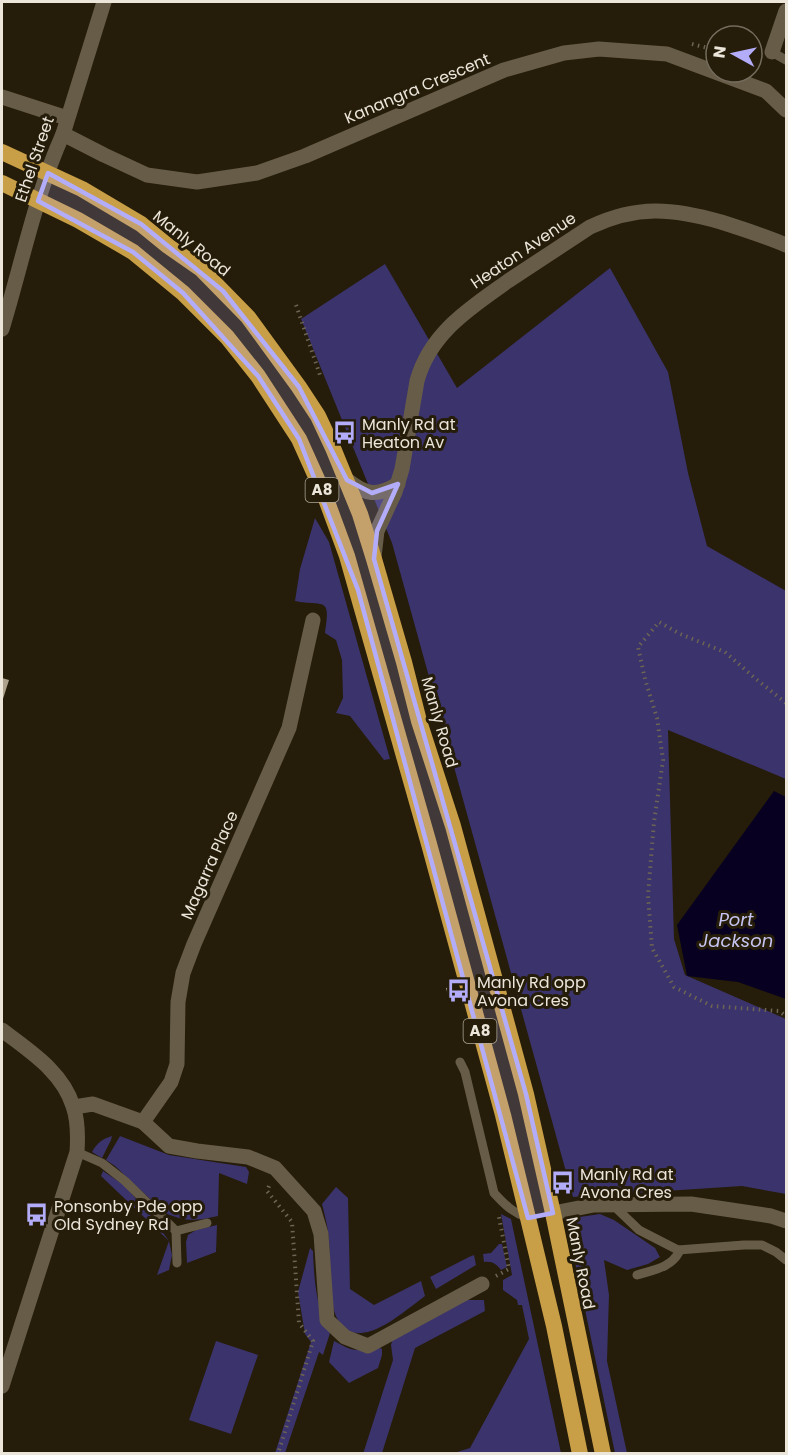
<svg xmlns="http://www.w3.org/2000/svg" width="788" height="1455" font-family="Poppins,sans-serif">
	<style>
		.green { fill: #3b336b }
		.water { fill: #070021 }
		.building { fill: #ada18b }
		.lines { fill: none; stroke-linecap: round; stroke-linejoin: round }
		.path { stroke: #6c6454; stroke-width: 4; stroke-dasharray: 1.5 4.5; stroke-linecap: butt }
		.service { stroke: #675c48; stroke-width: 9 }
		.minor { stroke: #675c48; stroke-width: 15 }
		.tertiary { stroke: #675c48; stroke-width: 15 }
		.trunk { stroke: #c89e46; stroke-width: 16 }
		.marked { fill: #b3adf9; fill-opacity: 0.2; stroke: #b3adf9; stroke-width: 4.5; stroke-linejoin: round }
		.labels { text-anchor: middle; stroke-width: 6; stroke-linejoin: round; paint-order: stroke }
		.shield { fill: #251c09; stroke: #b0a99b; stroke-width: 1.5 }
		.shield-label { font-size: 15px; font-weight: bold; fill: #ebe5da }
		.street-label { font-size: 16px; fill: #ebe5da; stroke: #251c09 }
		.poi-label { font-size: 16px; fill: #ebe5da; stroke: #251c09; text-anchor: start }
		.water-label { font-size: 18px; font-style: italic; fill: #c6c4f1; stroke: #251c09 }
	</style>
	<rect width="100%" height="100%" fill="#251c09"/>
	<g class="green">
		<polygon points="385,264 457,388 610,268 668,372 688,473 707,546 786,591 786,779 668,730 674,939 685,975 786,1019 786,1194 742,1186 573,1197 392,543 301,319"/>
		<path d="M315,518L329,542L390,759L384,760L350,716L336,713L343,698L342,660L336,640L325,633C331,595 324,607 295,601L300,569Z"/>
		<path d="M112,1136L111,1140L102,1158L92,1152C97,1143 102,1139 112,1136Z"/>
		<path d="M120,1136L169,1155L246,1167L249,1172L247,1184L219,1173L218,1216C196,1221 186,1222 165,1213L115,1166L106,1160Z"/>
		<polygon points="103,1171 124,1185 151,1216 169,1241 172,1255 169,1270 157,1275 169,1241 101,1176"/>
		<path d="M336,1187L348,1198L350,1289L374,1305L421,1281L425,1296C410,1307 388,1326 371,1331C321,1347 331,1268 329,1240C328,1228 325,1216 322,1204Z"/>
		<polygon points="501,1214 511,1219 561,1453 454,1453 470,1448 529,1339 522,1305 518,1305 517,1300 503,1290 503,1280 512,1275"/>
		<polygon points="600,1214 614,1220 655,1248 660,1257 648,1264 627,1270 604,1260 609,1295 607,1361 627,1453 615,1453 566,1219"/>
		<polygon points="217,1225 216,1252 187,1263 186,1242 188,1235 196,1230"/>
		<path d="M499,1244H502L507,1267L501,1270C496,1264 493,1261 484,1262L483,1254L491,1253Z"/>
		<path d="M310,1248L313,1251C314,1279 316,1308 330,1333L323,1355L319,1352L285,1453H275L311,1342L305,1334L298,1292Z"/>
		<polygon points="474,1255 476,1265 436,1289 430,1277 469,1257"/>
		<polygon points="466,1300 484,1300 485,1311 415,1348 382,1453 363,1454 393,1360 391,1345 393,1338"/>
		<polygon points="216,1341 258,1355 231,1434 189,1420"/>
		<path d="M334,1341C342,1345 349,1350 358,1350C366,1351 374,1345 382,1349V1355L378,1368L349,1383L329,1362Z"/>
	</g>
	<polygon class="water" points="774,791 786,797 786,999 738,982 687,976 677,925"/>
	<g class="building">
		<polygon points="2,678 9,680 2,702"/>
		<polygon points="450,987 453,998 449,999 446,988"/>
	</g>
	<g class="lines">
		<g class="path">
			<polyline points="692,44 716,50"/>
			<polyline points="296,305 321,378"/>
			<polyline points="786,703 756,679 725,652 680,634 659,622 638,647 645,679 657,718 663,760 654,822 648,895 652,948 674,987 712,1006 779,1011 786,1016"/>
			<polyline points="269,1186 267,1191 292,1222 299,1323 313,1341 278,1454"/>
			<polyline points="496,1276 509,1269 499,1217"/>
		</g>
		<g class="service">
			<polyline points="772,52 786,60"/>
			<path d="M460,1062L465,1072L494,1193C505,1205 512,1212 528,1218"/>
			<polyline points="77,1152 102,1163 125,1181 176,1231"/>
			<path d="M613,1205L639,1230L678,1250L679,1252C671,1268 652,1270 637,1275"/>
			<polyline points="678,1250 744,1245 762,1245 776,1252 786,1260"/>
			<polyline points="177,1263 176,1231 207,1223"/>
		</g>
		<g class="minor">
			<polyline points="772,52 786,11"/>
			<polyline points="2,97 67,118"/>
			<polyline points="63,134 104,155 147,175 197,182 257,173 305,156 504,70 564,53 599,49 667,54 766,91 786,110"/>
			<path d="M2,1030C29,1051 62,1071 73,1106C78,1120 78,1137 77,1152L2,1386"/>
			<polyline points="74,1107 93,1104 143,1122 169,1146 197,1151 248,1157 275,1168 314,1211 321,1234 327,1320 345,1337 368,1346 482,1284"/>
			<polyline points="143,1122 171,1082 177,1064 178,1002 183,973 194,944 289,728 313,620"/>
			<polyline points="553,1213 594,1205 691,1204 771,1216 786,1221"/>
		</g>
		<g class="tertiary">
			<path d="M2,329C22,264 35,196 63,134L104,2"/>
			<path d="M347,480C366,495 377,497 398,484"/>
			<path d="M374,557L377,531L395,492L402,469L417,381C430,333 470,308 508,281C535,263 563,245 590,227C637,205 672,208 721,222C743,229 765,236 786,245"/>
		</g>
		<g class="trunk">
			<polyline points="2,152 82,189 141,224 168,246 201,269 248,317 299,387 318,416 333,448 360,514 374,559 404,662 419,721 453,826 526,1094 553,1213 603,1454"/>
			<polyline points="2,183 78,220 133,252 183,293 227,337 258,376 299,439 326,499 347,556 429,844 503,1115 528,1218 554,1326 580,1454"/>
		</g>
	</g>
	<path class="marked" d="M48,173L141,224L223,291L299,387L347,480L372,493L398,484L377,531L374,559L526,1094L553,1213L528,1218L358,590L299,439L258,376L183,293L133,252L38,201Z"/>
	<defs>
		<symbol id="bus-bare" viewBox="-9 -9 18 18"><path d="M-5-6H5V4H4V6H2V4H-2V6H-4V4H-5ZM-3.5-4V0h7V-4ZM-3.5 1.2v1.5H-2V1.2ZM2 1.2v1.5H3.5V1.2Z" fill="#b3adf9" stroke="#251c09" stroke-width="2.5" paint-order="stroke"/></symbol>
	</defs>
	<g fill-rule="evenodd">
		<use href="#bus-bare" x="328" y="416" width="33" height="33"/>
		<use href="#bus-bare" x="442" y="974" width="33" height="33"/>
		<use href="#bus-bare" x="546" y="1166" width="33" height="33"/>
		<use href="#bus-bare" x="20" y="1198" width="33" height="33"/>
	</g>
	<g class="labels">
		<g class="shield">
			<rect x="305.5" y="478" width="33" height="24" rx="4.5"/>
			<rect x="463.5" y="1019" width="33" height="24" rx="4.5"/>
		</g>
		<g class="shield-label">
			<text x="322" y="495">A8</text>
			<text x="480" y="1036">A8</text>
		</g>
		<g class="street-label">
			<text transform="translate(417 88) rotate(-23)" y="6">Kanangra Crescent</text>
			<text transform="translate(34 159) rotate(-71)" y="6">Ethel Street</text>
			<text transform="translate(192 243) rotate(39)" y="6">Manly Road</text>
			<text transform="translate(523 250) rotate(-34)" y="6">Heaton Avenue</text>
			<text transform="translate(440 722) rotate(74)" y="6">Manly Road</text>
			<text transform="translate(209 865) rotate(-66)" y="6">Magarra Place</text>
			<text transform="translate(581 1263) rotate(79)" y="6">Manly Road</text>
		</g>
		<g class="poi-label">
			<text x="362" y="430">Manly Rd at<tspan x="362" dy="18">Heaton Av</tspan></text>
			<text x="477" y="988">Manly Rd opp<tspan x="477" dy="18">Avona Cres</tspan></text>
			<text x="580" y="1180">Manly Rd at<tspan x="580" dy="18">Avona Cres</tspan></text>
			<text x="54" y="1212">Ponsonby Pde opp<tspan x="54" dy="18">Old Sydney Rd</tspan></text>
		</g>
		<g class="water-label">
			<text x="736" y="926">Port<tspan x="736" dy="21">Jackson</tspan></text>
		</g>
	</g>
	<rect width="788" height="1455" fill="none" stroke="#ebe5da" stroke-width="6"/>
	<g transform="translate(734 54) rotate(278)"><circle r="28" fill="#251c09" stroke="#746c5d" stroke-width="1.5"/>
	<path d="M0-4.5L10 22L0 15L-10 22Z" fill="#b3adf9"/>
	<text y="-9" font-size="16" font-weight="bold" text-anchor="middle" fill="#ebe5da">N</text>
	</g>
</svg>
